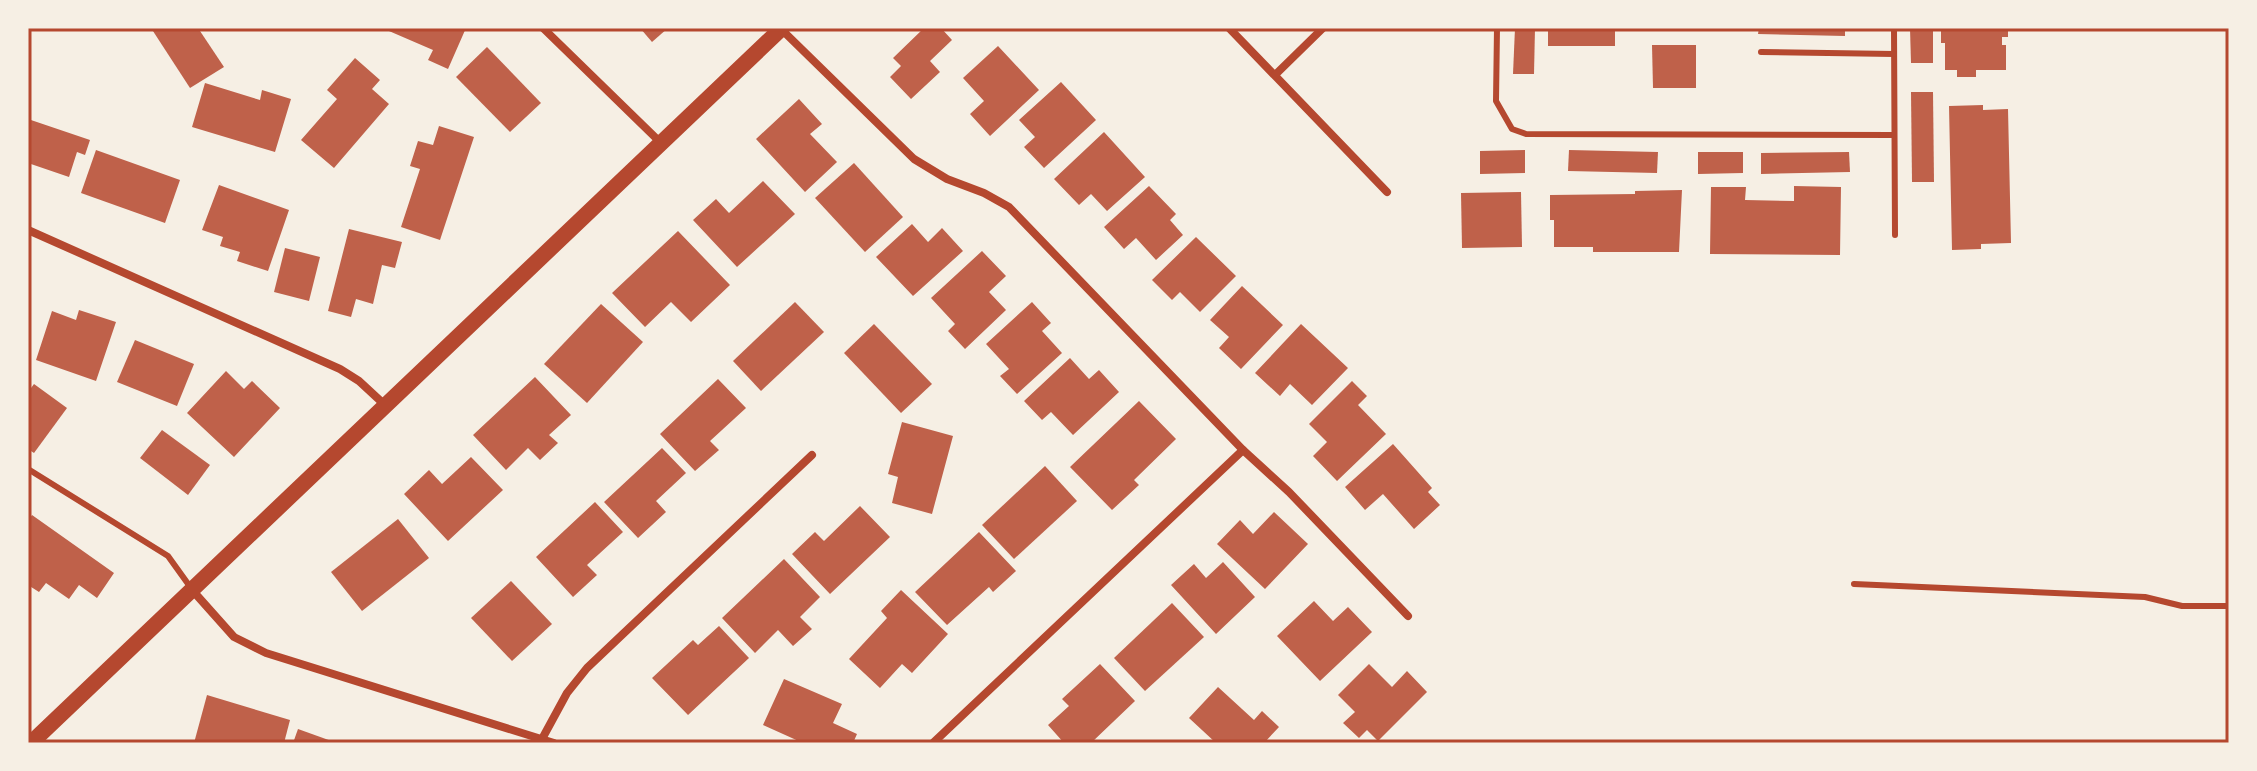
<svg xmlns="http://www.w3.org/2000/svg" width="2257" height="771" font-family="'Alegreya Sans',sans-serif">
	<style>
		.building { fill: #bf614a }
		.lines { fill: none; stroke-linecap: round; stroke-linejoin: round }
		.service { stroke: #b5482f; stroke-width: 6 }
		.minor { stroke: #b5482f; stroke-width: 8 }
		.secondary { stroke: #b5482f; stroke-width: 16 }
		.neatline { fill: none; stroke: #b5482f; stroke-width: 3 }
	</style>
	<rect width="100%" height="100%" fill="#f6efe4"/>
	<g class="building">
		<polygon points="151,28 198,28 224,67 190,88"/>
		<polygon points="382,28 466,28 448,69 428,60 433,50"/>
		<polygon points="640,28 668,28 652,42"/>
		<polygon points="924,28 941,28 952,40 930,61 940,72 911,99 890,77 901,66 893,58"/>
		<polygon points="1515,28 1535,28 1534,74 1513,74"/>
		<rect x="1548" y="28" width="67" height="18"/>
		<polygon points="1759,28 1845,28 1845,36 1758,34"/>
		<polygon points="1910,28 1933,28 1933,63 1911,63"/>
		<polygon points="1941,28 2008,28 2008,37 2002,37 2002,45 2006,45 2006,70 1976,70 1976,77 1957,77 1957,70 1945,70 1945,43 1941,43"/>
		<polygon points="1652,45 1696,45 1696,88 1653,88"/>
		<polygon points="998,46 1039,90 990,136 970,114 984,101 963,78"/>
		<polygon points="487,47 541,103 510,132 456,77"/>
		<polygon points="355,58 380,80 372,89 389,104 334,168 301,140 337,99 327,90"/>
		<polygon points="1061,82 1096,120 1044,168 1024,147 1035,137 1019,120"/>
		<polygon points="205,83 260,100 262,90 291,99 275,152 192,127"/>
		<polygon points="1911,92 1933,92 1934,182 1912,182"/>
		<polygon points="799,99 822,124 810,134 837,162 805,192 756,139"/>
		<polygon points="1983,105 1983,110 2008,109 2011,243 1981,244 1981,249 1952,250 1949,106"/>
		<polygon points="28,119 90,140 85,155 77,152 69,177 28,163"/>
		<polygon points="439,126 474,137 440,240 401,227 420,169 410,166 418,141 433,145"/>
		<polygon points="1104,132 1145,177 1107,211 1091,194 1079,205 1054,179"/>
		<polygon points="96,150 180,180 165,223 81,193"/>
		<polygon points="1525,150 1525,173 1480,174 1480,151"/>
		<polygon points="1569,150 1658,152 1657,173 1568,171"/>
		<polygon points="1698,152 1743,152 1743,173 1698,174"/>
		<polygon points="1849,152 1850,172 1761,174 1761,153"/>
		<polygon points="854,163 903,217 865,252 815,198"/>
		<polygon points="763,181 795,214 737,267 693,220 716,199 729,213"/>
		<polygon points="219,185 289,210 268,271 237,261 240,252 220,246 223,237 202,230"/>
		<polygon points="1149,186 1176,214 1170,220 1183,235 1156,260 1136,238 1124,249 1104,227"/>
		<polygon points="1794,186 1841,187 1840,255 1710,254 1711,187 1746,187 1745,200 1794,201"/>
		<polygon points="1682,190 1679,252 1593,252 1593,247 1554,247 1554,220 1550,220 1550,195 1635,194 1635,191"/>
		<polygon points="1521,192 1522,247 1462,248 1461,193"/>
		<polygon points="912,224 928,242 942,228 963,251 913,296 876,257"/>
		<polygon points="349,229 402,242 395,268 382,265 373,304 356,299 351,317 328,311"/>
		<polygon points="678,231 730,285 691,322 671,302 645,327 612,293"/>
		<polygon points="1196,237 1236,276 1200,312 1180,292 1172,300 1152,280"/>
		<polygon points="285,248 320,257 309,301 274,292"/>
		<polygon points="982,251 1006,276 989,292 1006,310 965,349 948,331 955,324 931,298"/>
		<polygon points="1242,286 1283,325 1241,369 1219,348 1229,337 1210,320"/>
		<polygon points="795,302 824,332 761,391 733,361"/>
		<polygon points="1032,302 1051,323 1042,331 1062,353 1017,394 1000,376 1009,369 986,344"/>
		<polygon points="601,304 643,342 587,403 544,364"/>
		<polygon points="79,310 116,322 96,381 36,360 52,311 76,320"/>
		<polygon points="874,324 932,384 901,413 844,353"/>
		<polygon points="1301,324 1348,368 1312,405 1290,384 1280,396 1255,373"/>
		<polygon points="135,340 194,364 177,406 117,382"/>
		<polygon points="1070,358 1089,379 1099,370 1119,392 1073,435 1051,412 1042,420 1024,401"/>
		<polygon points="226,371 244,389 252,381 280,408 234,457 187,413"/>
		<polygon points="535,377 571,415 549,435 558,443 540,460 528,448 506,470 473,435"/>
		<polygon points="718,379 746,408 710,441 719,450 695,471 660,434"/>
		<polygon points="1352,381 1367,396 1358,405 1386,434 1337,481 1313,456 1327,442 1309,424"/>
		<polygon points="34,384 67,408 34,453 28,449 28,392"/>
		<polygon points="1139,401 1176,439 1134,480 1139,485 1112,510 1070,467"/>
		<polygon points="902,422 953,436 932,514 892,503 898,477 888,474"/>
		<polygon points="162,430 210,465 188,495 140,458"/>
		<polygon points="1393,444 1432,488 1428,492 1440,505 1414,529 1383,494 1365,510 1345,487"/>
		<polygon points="662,448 686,473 656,501 666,512 638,538 604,502"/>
		<polygon points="471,457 503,490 448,541 404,494 429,470 442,484"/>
		<polygon points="1045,466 1077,501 1014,559 982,525"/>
		<polygon points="595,502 623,532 587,565 597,575 573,597 536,557"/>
		<polygon points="860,506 890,537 830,594 792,554 815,532 824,541"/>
		<polygon points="1274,512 1308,544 1265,589 1217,544 1240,520 1253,534"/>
		<polygon points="32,515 114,573 97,598 79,585 69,599 46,583 39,592 28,585 28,521"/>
		<polygon points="398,519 429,558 362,611 331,572"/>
		<polygon points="979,532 1016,571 993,592 989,587 947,625 915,592"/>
		<polygon points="784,559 820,597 800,617 812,629 793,646 778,630 755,653 722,618"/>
		<polygon points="1223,562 1255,597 1216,634 1171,585 1194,564 1206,578"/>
		<polygon points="511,581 552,624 512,661 471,618"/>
		<polygon points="901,590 948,634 912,673 902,664 880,688 849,659 887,618 881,611"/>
		<polygon points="1314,601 1333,621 1348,607 1372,632 1320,681 1277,636"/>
		<polygon points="1172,603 1204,637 1145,691 1114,658"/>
		<polygon points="719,626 749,658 688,715 652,678 693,640 698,645"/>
		<polygon points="1100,664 1135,701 1091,743 1064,743 1048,725 1069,706 1062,699"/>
		<polygon points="1369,664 1392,687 1407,671 1427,692 1378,741 1367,730 1359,738 1343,723 1355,712 1338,695"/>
		<polygon points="784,679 842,704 833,723 857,734 853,743 803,743 763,725"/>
		<polygon points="1218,687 1254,720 1262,711 1279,727 1264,743 1216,743 1189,718"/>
		<polygon points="207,695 290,720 284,743 194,743"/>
		<polygon points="298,729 337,743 293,743"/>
	</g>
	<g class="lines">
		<g class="service">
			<polyline points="1497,28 1496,101 1512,129 1526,134 1894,135"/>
			<polyline points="1894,28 1895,235"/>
			<polyline points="1761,52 1894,54"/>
			<polyline points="28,469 168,556 191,588"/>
			<polyline points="1854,584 2145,597 2182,606 2229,606"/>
		</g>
		<g class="minor">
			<polyline points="543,28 660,142"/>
			<polyline points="1229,28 1387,192"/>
			<polyline points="781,29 914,159 947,179 984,193 1009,207 1243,450 1289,492 1408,616"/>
			<polyline points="1275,75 1323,28"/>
			<polyline points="28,230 340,369 359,381 386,406"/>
			<polyline points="193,591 234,637 266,653 554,743"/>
			<polyline points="542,739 567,693 587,668 812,455"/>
			<polyline points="933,743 1243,450"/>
		</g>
		<polyline class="secondary" points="31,743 782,28"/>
	</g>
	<rect width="2257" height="771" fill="none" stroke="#f6efe4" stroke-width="60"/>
	<rect x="30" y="30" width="2197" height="711" class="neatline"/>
</svg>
